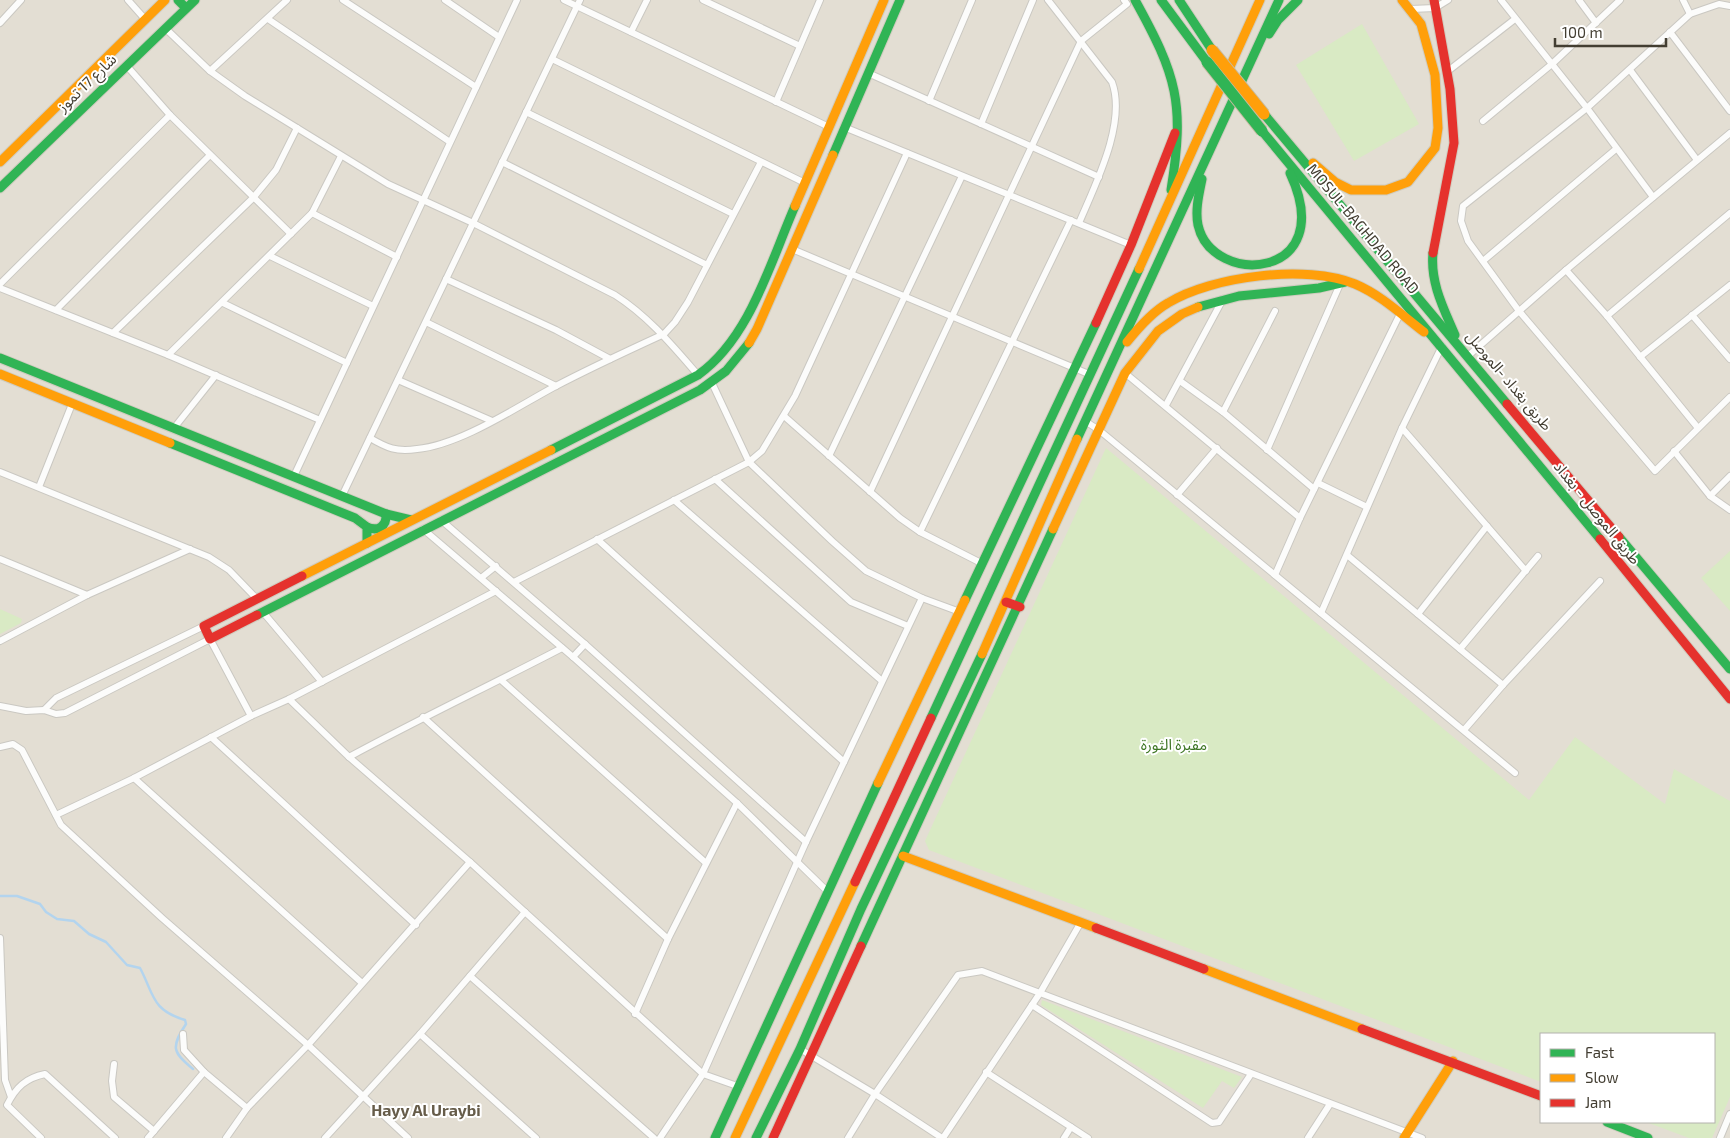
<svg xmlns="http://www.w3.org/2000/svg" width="1730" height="1138" font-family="'Exo 2','Noto Sans Arabic',sans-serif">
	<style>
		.residential { fill: #e3ded3; fill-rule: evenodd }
		.green { fill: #d9eac4 }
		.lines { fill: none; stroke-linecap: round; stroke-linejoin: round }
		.stream { stroke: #b3d4ee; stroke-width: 2.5 }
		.street-casing { stroke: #cac8c2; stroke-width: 8 }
		.fast-casing { stroke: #d0ccbf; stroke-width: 11 }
		.slow-casing { stroke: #d0ccbf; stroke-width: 11 }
		.jam-casing { stroke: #d0ccbf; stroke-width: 11 }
		.street { stroke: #fcfcfb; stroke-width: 6 }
		.fast { stroke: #30b455; stroke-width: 9 }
		.slow { stroke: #ff9f0a; stroke-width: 9 }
		.jam { stroke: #e5322d; stroke-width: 9 }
		.fast-bridge-casing { stroke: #c7bba0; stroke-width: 13; stroke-linecap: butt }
		.slow-bridge-casing { stroke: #c7bba0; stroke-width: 13; stroke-linecap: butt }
		.fast-bridge { stroke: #30b455; stroke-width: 11 }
		.slow-bridge { stroke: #ff9f0a; stroke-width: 11 }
		.labels { text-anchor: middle; stroke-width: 4; stroke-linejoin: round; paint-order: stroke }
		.street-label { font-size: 15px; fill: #433e32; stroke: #fff }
		.park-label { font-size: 15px; fill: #3e7624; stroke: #fff }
		.neighbourhood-label { font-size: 16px; font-weight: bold; fill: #665c49; stroke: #fff }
	</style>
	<rect width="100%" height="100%" fill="#eeece6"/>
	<path class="residential" d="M0,0H1730V1138H0ZM1541,1034H1714V1122H1541Z"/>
	<g class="green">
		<polygon points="1362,24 1419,124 1354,161 1296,65"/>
		<polygon points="1106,448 1529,800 1575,737 1665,804 1674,769 1730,801 1730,1097 1712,1138 1689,1138 1646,1122 1714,1122 1714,1034 1541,1034 1541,1082 929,850 925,841"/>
		<polygon points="1730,551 1730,611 1701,578"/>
		<polygon points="0,609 22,619 21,623 0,634"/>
		<polygon points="1042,1000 1242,1077 1234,1088 1222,1081 1203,1108 1041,1005"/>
	</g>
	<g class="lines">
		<path class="stream" d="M0,896H17L40,904L46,912L57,919L74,921L89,934L106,942L127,965L140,968C154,994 151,1010 185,1020L186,1024C171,1047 172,1052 193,1069"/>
		<defs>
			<g id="street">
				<polyline points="128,0 144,18"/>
				<polyline points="343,0 476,87"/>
				<polyline points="445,0 499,37"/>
				<polyline points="564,0 829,127"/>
				<polyline points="703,0 800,46"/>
				<path d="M1048,0L1112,82C1127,123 1095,185 1079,223"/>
				<polyline points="1501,0 1587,108 1653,197"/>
				<polyline points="1579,0 1596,23"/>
				<polyline points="1683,0 1690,14"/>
				<polyline points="1730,6 1719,4 1690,14 1587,108 1463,206 1461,221 1468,241 1519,311 1655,471 1730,397"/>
				<polyline points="1411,9 1435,8 1448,0"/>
				<polyline points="268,19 450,142"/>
				<polyline points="0,23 21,0"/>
				<path d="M165,28L210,71L245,96L388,184L473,223L615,295C648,316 672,345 698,375"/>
				<polyline points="631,32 647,0"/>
				<polyline points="1670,32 1730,111"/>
				<polyline points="552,59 805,183"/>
				<polyline points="126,65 170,115 291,234"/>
				<polyline points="1630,70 1697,160"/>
				<polyline points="210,71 287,0"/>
				<polyline points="1448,71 1515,19"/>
				<polyline points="868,73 1099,177"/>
				<polyline points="929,101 972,0"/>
				<polyline points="776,102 820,0"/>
				<polyline points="526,112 733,214"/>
				<polyline points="1483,121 1552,64 1620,0"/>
				<polyline points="981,124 1033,0"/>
				<polyline points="844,127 1131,245"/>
				<polyline points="502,162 707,265"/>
				<polyline points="312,213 397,257"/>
				<polyline points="792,249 1091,375"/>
				<polyline points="270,256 373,306"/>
				<polyline points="1483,261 1616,149"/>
				<polyline points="1566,270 1607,316 1698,428"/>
				<polyline points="446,279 556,330 610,359"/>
				<polyline points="0,284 170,115"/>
				<polyline points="0,288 168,355 320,420"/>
				<polyline points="223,303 347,363"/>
				<polyline points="56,310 210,155"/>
				<polyline points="1692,315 1730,359"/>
				<polyline points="1607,316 1730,213"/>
				<polyline points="426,322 556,386"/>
				<polyline points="113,333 253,198 276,170 297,128"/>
				<polyline points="168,355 312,213 341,156"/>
				<polyline points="1468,356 1566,270 1730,133"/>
				<polyline points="1640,357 1730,285"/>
				<polyline points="1125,373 1300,518"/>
				<polyline points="398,380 492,421"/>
				<polyline points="1180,381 1223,412 1314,489"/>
				<polyline points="712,383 749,462 832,541 866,571 922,598 960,612"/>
				<polyline points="1166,405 1223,299"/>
				<polyline points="1223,412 1275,311"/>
				<polyline points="784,416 900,518 920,532 983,564"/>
				<polyline points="1085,421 1099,430 1515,773"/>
				<polyline points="174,428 216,375"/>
				<polyline points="1402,428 1526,571"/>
				<path d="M370,438C387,448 396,452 417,449C460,445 515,408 554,387C590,368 627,351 664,334L675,322L688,302L761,162"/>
				<polyline points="1267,450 1341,282"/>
				<polyline points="1674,451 1710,496 1730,510"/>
				<polyline points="829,456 962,176"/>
				<polyline points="0,472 209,557 229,570 257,599"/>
				<polyline points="294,476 517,0"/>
				<polyline points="715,479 851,602 908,626"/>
				<polyline points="1318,483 1367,507"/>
				<polyline points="39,487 72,404"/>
				<polyline points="870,492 1081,41 1127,4 1124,0"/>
				<polyline points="1177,495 1217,448"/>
				<polyline points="342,496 580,0"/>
				<polyline points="1710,496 1730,476"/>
				<polyline points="674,500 882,681"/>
				<polyline points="441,520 585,644 806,842"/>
				<polyline points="423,529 573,657 737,803 827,891"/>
				<polyline points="920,532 1071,220"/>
				<polyline points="597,539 844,762"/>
				<polyline points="1347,555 1503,685"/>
				<polyline points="0,559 87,595"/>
				<polyline points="1275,575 1300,518 1400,314"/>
				<polyline points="481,578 496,566"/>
				<polyline points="514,582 749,462 762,451 795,396 907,153"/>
				<polyline points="262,611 322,682"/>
				<polyline points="1321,613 1402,428 1442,346"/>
				<polyline points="1418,614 1487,526"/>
				<polyline points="0,641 87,595 190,549"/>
				<polyline points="1460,649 1538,556"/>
				<polyline points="573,657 585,644"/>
				<polyline points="501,680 706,863"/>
				<polyline points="289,699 349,757 470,862 703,1074 740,1087"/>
				<polyline points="0,706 26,711 44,710 56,714 65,713 210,639 251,716"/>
				<polyline points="44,710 56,698 204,626"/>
				<polyline points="423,717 668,939"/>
				<polyline points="1464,730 1503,685 1600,581"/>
				<polyline points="211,737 416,925"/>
				<polyline points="0,747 13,744 22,750 61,825 162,918 308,1045 408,1138"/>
				<path d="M349,757C419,719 491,685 562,648"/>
				<polyline points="134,778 362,983"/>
				<polyline points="56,815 134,778 251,716 289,699 496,591"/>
				<polyline points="0,938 5,1080 11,1097"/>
				<polyline points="470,976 654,1138"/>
				<polyline points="1032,1005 1212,1123 1219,1122 1251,1074"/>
				<polyline points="635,1014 668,939 737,803"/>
				<polyline points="183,1034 184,1050 204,1072 247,1108"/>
				<polyline points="420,1034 536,1138"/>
				<polyline points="800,1049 875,1094 942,1138"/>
				<polyline points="114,1064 112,1081 114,1097 154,1131"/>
				<polyline points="986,1072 1088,1138"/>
				<path d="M41,1138L7,1105C16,1087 26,1078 45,1074L115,1138"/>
				<polyline points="148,1138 204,1072"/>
				<polyline points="226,1138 247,1108 308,1045 470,862"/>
				<polyline points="325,1138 420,1034 525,912"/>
				<polyline points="660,1138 703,1074 806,842 922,598"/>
				<polyline points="848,1138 875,1094 958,975 982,971 1422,1138"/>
				<polyline points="943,1138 1040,993 1081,922"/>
				<polyline points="1064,1138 1071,1127"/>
				<polyline points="1308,1138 1330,1104"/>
				<polyline points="1720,1138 1730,1114"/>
			</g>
			<g id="fast">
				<polyline points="178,0 186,8"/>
				<path d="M1135,0C1177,76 1185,103 1171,190"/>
				<polyline points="1161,0 1207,62"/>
				<polyline points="1179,0 1212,50"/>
				<polyline points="1269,34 1278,20 1298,0"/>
				<polyline points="1264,114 1507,404"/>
				<polyline points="1262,131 1600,539"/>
				<polyline points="833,155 900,0"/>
				<path d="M1202,179C1199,194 1195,210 1198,225C1212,288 1340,280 1290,173"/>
				<polyline points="0,188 195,0"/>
				<path d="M1433,253C1430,283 1444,309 1455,335"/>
				<polyline points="1198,307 1239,296 1319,288 1345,282"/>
				<polyline points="0,358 386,514 411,520"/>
				<polyline points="1077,439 1279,0"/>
				<polyline points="170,443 355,518 367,527 367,543"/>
				<path d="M551,450L698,375C750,338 770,263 795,206"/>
				<path d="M367,527C378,532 387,526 386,514"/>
				<polyline points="1619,537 1730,669"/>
				<polyline points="965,600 1096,323"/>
				<polyline points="257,615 700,390 726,371 749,343"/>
				<polyline points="931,718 1139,269"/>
				<polyline points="861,946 1053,529"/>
				<polyline points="1607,1122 1648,1138"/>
				<polyline points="715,1138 878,783"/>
				<polyline points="756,1138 800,1049 861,909 982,654"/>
			</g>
			<g id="slow">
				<polyline points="0,162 165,0"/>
				<polyline points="1313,163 1335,182 1351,190 1386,190 1408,182 1435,148 1438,128 1435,75 1421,24 1402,0"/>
				<polyline points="795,206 884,0"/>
				<polyline points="1139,269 1260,0"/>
				<path d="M1127,342C1139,327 1152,312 1168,303C1212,276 1307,264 1355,284C1381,295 1402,315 1424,332"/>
				<polyline points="749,343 757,329 833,155"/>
				<polyline points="0,374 170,443"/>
				<polyline points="1053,529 1125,373 1158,331 1182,314 1198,307"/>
				<polyline points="302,576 551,450"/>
				<polyline points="982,654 1077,439"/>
				<polyline points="878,783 965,600"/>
				<polyline points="903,856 1096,928"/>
				<polyline points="1204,969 1362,1029"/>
				<polyline points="735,1138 855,882"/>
				<polyline points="1404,1138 1453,1061"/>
			</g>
			<g id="jam">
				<polyline points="1433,253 1454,143 1450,89 1434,0"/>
				<polyline points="1096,323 1131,245 1175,133"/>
				<polyline points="1507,404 1619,537"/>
				<polyline points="1600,539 1730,699"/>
				<polyline points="1006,602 1020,607"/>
				<polyline points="257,615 210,639 204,626 302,576"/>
				<polyline points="855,882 931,718"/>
				<polyline points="1096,928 1204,969"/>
				<polyline points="1362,1029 1541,1096"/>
				<polyline points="773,1138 861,946"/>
			</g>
		</defs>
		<use href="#street" class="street-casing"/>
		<use href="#fast" class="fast-casing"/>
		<use href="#slow" class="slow-casing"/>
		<use href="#jam" class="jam-casing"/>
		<use href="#street" class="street"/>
		<use href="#fast" class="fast"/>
		<use href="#slow" class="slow"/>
		<use href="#jam" class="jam"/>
		<defs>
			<polyline id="fast-bridge" points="1207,62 1262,131"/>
			<polyline id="slow-bridge" points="1212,50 1264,114"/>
		</defs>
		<use href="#fast-bridge" class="fast-bridge-casing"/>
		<use href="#slow-bridge" class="slow-bridge-casing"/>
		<use href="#fast-bridge" class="fast-bridge"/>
		<use href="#slow-bridge" class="slow-bridge"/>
	</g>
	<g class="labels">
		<g class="street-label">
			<text transform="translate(87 83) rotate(-44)" y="5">شارع 17 تموز</text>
			<text transform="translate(1363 229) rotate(50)" y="5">MOSUL-BAGHDAD ROAD</text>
			<text transform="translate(1509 381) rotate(50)" y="5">طريق بغداد -الموصل</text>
			<text transform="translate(1597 513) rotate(51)" y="5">طريق الموصل - بغداد</text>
		</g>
		<g class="park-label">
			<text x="1174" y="750">مقبرة الثورة</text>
		</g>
		<g class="neighbourhood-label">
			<text x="426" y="1116">Hayy Al Uraybi</text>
		</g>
	</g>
	<rect x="1540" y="1033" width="175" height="90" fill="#ffffff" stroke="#b4b2ad"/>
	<rect x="1550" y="1049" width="25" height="8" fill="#30b455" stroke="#b4b2ad"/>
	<text x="1585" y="1058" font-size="15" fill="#433e32">Fast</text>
	<rect x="1550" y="1074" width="25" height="8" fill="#ff9f0a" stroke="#b4b2ad"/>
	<text x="1585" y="1083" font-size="15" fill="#433e32">Slow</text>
	<rect x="1550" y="1099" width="25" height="8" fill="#e5322d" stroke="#b4b2ad"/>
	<text x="1585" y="1108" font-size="15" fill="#433e32">Jam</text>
	<path d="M1555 38v8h111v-8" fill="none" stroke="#433e32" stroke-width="2.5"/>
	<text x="1562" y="38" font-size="15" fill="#433e32" stroke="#ffffff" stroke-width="4" paint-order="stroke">100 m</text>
</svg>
